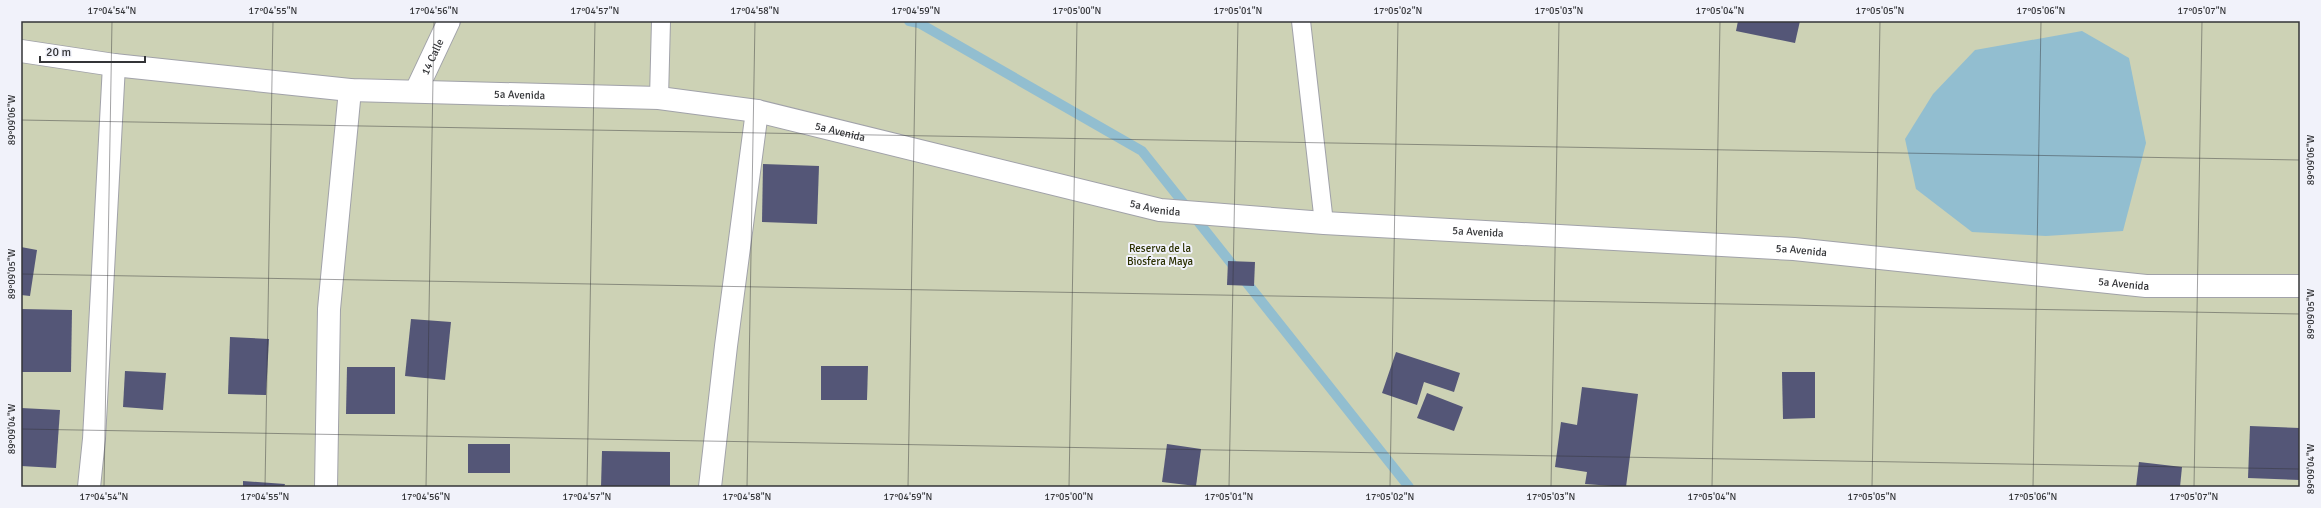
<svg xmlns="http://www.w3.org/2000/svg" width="2321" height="508" font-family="Signika,sans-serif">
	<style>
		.green { fill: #cdd2b5 }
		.water { fill: #92bed0 }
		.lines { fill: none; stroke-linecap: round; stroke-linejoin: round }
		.stream { stroke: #92bed0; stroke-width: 10 }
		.building { fill: #545677 }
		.lane-casing { stroke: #a1a2a9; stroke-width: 20 }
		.street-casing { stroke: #a1a2a9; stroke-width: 24 }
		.secondary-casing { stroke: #a1a2a9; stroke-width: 24 }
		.lane { stroke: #fff; stroke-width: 18 }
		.street { stroke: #fff; stroke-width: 22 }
		.secondary { stroke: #fff; stroke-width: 22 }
		.ticks { fill: none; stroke: #333437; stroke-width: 1; stroke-opacity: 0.45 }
		.labels { text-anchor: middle; stroke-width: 4; stroke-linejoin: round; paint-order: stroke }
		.street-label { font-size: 11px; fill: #333437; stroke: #f1f2fa }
		.park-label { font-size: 11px; fill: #2b3000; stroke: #f1f2fa }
		.neatline { fill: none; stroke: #333437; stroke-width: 1.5 }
		.ticks-label { font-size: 10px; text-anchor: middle; fill: #333437 }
	</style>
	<rect width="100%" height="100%" fill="#e4e5ed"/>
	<rect class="green" x="21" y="21" width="2279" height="466"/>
	<polygon class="water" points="2082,31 2129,58 2146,143 2123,231 2046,236 1972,232 1916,189 1905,139 1933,94 1975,50"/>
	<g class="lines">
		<polyline class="stream" points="909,21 919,23 1142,151 1409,487"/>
	</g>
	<g class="building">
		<polygon points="1738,21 1800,21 1795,43 1736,31"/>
		<polygon points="763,164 819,166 817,224 762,222"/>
		<polygon points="21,247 37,250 30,296 21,295"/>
		<polygon points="1228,261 1255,262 1254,286 1227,285"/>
		<polygon points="21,309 72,310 71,372 21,372"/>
		<polygon points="411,319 451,322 445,380 405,376"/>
		<polygon points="230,337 269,339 266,395 228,394"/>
		<polygon points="1396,352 1460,373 1454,392 1424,382 1417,405 1382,393"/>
		<polygon points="821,366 868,366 867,400 821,400"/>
		<polygon points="347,367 395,367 395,414 346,414"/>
		<polygon points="125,371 166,373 163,410 123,407"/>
		<polygon points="1782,372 1815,372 1815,418 1783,419"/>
		<polygon points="1582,387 1638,394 1626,487 1585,484 1587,472 1555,467 1561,422 1577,425"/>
		<polygon points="1427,393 1463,407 1454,431 1417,418"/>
		<polygon points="21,408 60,410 56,468 21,466"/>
		<polygon points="2250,426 2300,428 2300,480 2248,478"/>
		<rect x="468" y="444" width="42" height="29"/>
		<polygon points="1167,444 1201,449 1196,486 1162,482"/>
		<polygon points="602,451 670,452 670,487 601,487"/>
		<polygon points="2139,462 2182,467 2180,487 2136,487"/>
		<polygon points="243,481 285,484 284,487 243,487"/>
	</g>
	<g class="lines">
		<defs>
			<g id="lane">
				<polyline points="1301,21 1324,223"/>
				<polyline points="659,98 661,21"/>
			</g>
			<g id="street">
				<path id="s1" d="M416,91L449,21"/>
				<polyline points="89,487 94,439 114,65"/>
				<polyline points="326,487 329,309 350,90"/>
				<polyline points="710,487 726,346 757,111"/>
			</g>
			<g id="secondary">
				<path id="s2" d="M21,51L114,65L350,90L659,98L757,111L1160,210L1324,223L1794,249L2146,286H2300"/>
			</g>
		</defs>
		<use href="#lane" class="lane-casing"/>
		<use href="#street" class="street-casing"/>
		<use href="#secondary" class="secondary-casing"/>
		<use href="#lane" class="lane"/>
		<use href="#street" class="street"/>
		<use href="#secondary" class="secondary"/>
	</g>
	<path class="ticks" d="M21,120L2300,160M21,274L2300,314M21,429L2300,469M104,487L112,21M265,487L273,21M426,487L434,21M587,487L595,21M747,487L755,21M908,487L916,21M1069,487L1077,21M1229,487L1238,21M1390,487L1398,21M1551,487L1559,21M1712,487L1720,21M1872,487L1880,21M2033,487L2041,21M2194,487L2202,21"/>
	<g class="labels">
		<g class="street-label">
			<text dy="4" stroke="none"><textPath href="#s1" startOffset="38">14 Calle</textPath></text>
			<text dy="4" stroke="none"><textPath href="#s2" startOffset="501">5a Avenida</textPath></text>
			<text dy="4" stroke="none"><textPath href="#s2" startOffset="825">5a Avenida</textPath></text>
			<text dy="4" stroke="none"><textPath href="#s2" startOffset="1149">5a Avenida</textPath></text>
			<text dy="4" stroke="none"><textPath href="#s2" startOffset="1473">5a Avenida</textPath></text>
			<text dy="4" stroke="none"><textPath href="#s2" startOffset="1797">5a Avenida</textPath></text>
			<text dy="4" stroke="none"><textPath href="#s2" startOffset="2121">5a Avenida</textPath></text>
		</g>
		<g class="park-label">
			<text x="1160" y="252">Reserva de la<tspan x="1160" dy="13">Biosfera Maya</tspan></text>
		</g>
	</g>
	<rect width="2321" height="508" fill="none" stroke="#f1f2fa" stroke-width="44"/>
	<path d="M40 56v6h105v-6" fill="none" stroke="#333437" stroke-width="2"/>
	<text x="46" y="56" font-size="12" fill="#333437" stroke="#f1f2fa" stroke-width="3" paint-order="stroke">20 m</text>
	<rect x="22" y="22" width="2277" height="464" class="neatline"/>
	<g class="ticks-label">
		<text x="112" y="14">17°04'54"N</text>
		<text x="273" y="14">17°04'55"N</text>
		<text x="434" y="14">17°04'56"N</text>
		<text x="595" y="14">17°04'57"N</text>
		<text x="755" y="14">17°04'58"N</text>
		<text x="916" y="14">17°04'59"N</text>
		<text x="1077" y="14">17°05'00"N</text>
		<text x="1238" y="14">17°05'01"N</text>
		<text x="1398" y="14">17°05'02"N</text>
		<text x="1559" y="14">17°05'03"N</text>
		<text x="1720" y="14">17°05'04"N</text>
		<text x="1880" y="14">17°05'05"N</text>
		<text x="2041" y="14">17°05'06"N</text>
		<text x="2202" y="14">17°05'07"N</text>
		<text transform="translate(11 120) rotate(-90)" y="4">89°09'06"W</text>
		<text transform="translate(2310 160) rotate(-90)" y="4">89°09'06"W</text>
		<text transform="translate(11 274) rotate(-90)" y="4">89°09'05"W</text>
		<text transform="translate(2310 314) rotate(-90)" y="4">89°09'05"W</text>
		<text transform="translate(11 429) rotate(-90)" y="4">89°09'04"W</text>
		<text transform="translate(2310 469) rotate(-90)" y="4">89°09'04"W</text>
		<text x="104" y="500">17°04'54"N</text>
		<text x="265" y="500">17°04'55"N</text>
		<text x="426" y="500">17°04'56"N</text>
		<text x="587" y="500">17°04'57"N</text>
		<text x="747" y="500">17°04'58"N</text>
		<text x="908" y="500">17°04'59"N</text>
		<text x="1069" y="500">17°05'00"N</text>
		<text x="1229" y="500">17°05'01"N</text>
		<text x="1390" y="500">17°05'02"N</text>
		<text x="1551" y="500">17°05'03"N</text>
		<text x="1712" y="500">17°05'04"N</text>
		<text x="1872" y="500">17°05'05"N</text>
		<text x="2033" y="500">17°05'06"N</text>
		<text x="2194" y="500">17°05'07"N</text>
	</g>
</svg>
